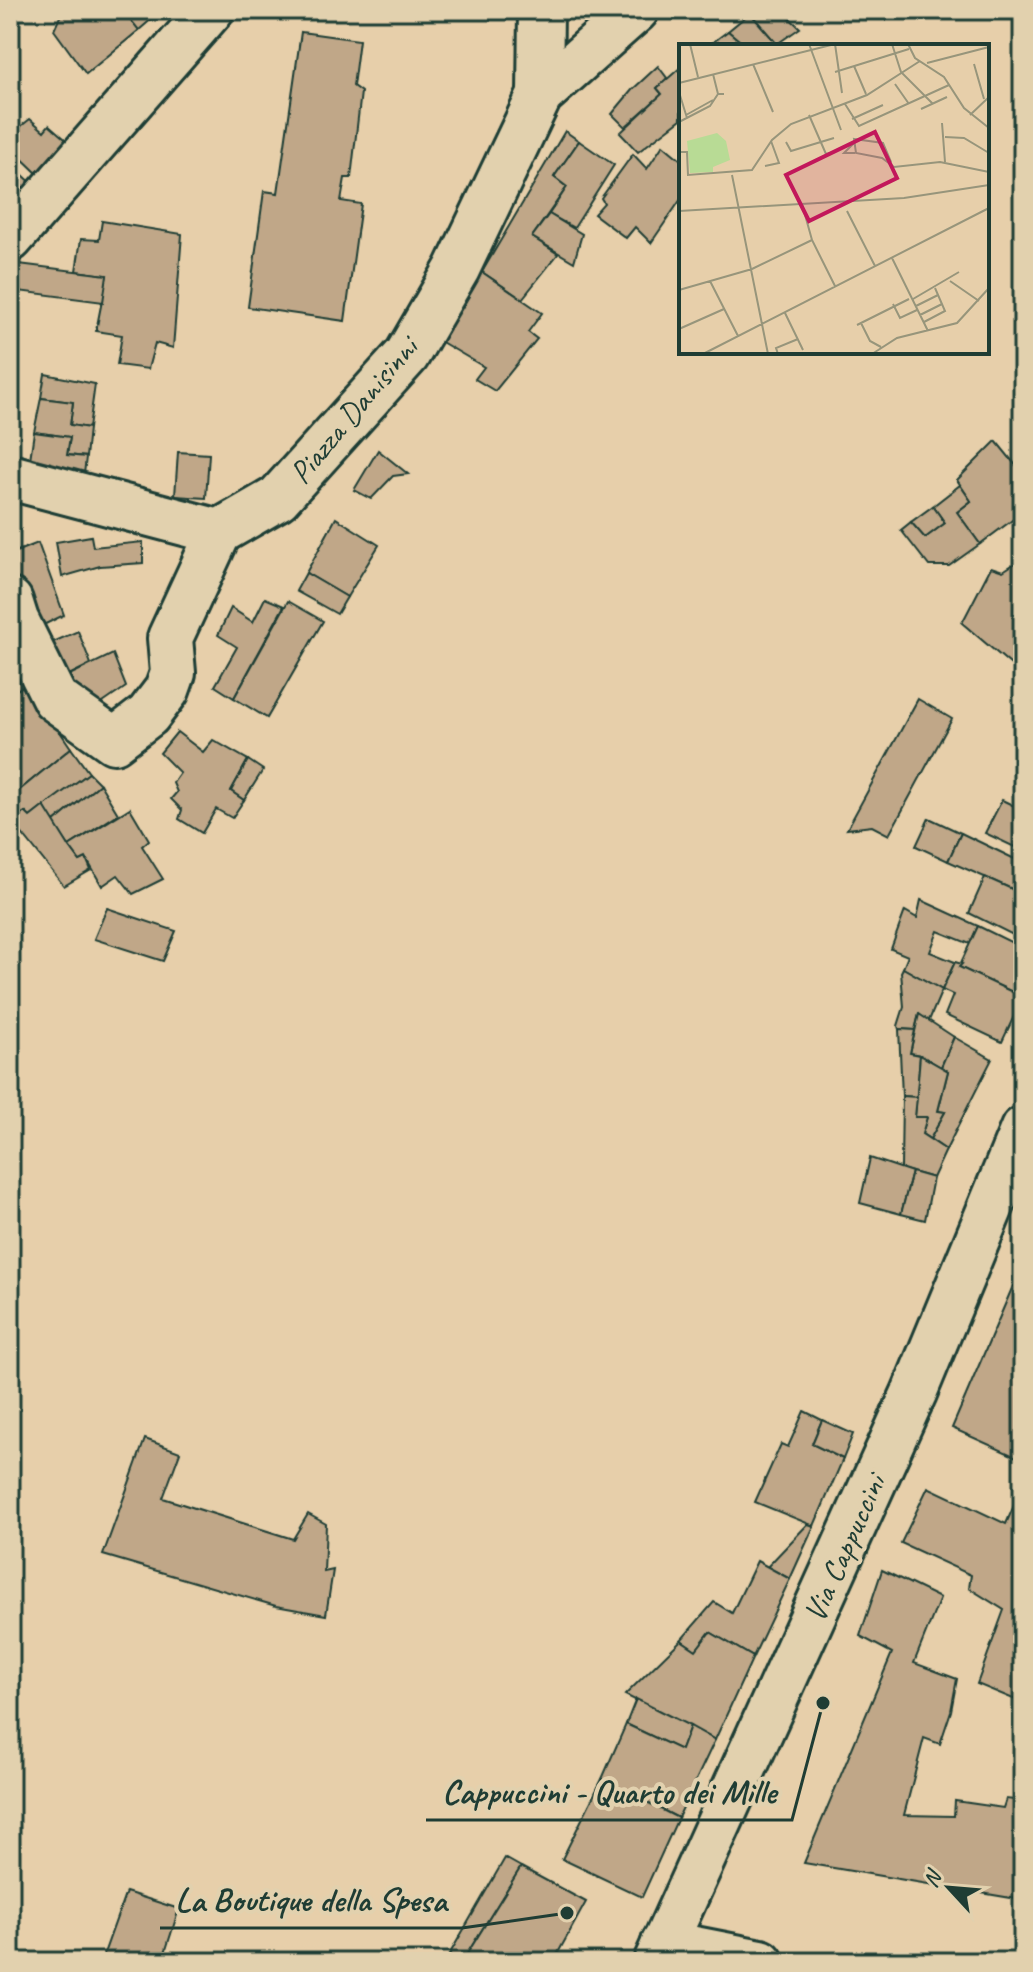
<svg xmlns="http://www.w3.org/2000/svg" width="1033" height="1972" font-family="Caveat,sans-serif">
	<style>
		.building { fill: #c0a788; stroke: #1f3d34; stroke-width: 2 }
		.lines { fill: none; stroke-linecap: round; stroke-linejoin: round }
		.street-casing { stroke: #1f3d34; stroke-width: 50 }
		.secondary-casing { stroke: #1f3d34; stroke-width: 50 }
		.street { stroke: #e2d1ae; stroke-width: 44 }
		.secondary { stroke: #e2d1ae; stroke-width: 44 }
		.labels { text-anchor: middle; stroke-width: 8; stroke-linejoin: round; paint-order: stroke }
		.street-label { font-size: 32px; fill: #1f3d34; stroke: #e2d1ae }
		.inset-road { fill: none; stroke: #97957b; stroke-width: 2 }
		.view { fill: #c2185b; fill-opacity: 0.15; stroke: #c2185b; stroke-width: 4 }
		.inset-edge { fill: none; stroke: #1f3d34; stroke-width: 4 }
		.leader { fill: none; stroke: #1f3d34; stroke-width: 3 }
		.callout-dot { fill: #1f3d34; stroke: #e2d1ae; stroke-width: 3 }
		.callout-label { font-size: 34px; text-anchor: middle; font-weight: bold; fill: #1f3d34; stroke: #e2d1ae; stroke-width: 8; stroke-linejoin: round; paint-order: stroke }
	</style>
	<rect width="100%" height="100%" fill="#e7cfaa"/>
	<filter id="ink" filterUnits="userSpaceOnUse"><feTurbulence type="fractalNoise" baseFrequency=".0125" numOctaves="2"/><feDisplacementMap in="SourceGraphic" scale="16" xChannelSelector="R" yChannelSelector="G"/><feConvolveMatrix kernelMatrix="1 2 1 2 8 2 1 2 1" color-interpolation-filters="sRGB"/></filter>
	<g filter="url(#ink)">
		<g class="building">
			<polygon points="10,10 16,10 13,87 10,90"/>
			<polygon points="63,10 70,15 74,10 123,10 139,30 86,74 54,30"/>
			<polygon points="123,10 147,10 149,12 162,10 139,30"/>
			<polygon points="754,10 781,10 800,28 777,44 750,13"/>
			<polygon points="750,13 777,44 778,46 746,46 728,31"/>
			<polygon points="728,31 746,46 708,46"/>
			<polygon points="301,32 359,40 353,86 361,92 351,178 345,178 341,201 361,204 345,321 248,307 264,191 278,193"/>
			<polygon points="658,66 667,78 657,88 662,94 625,127 612,114 632,90"/>
			<polygon points="681,67 681,119 638,152 620,133 662,94 657,88"/>
			<polygon points="30,119 44,131 49,125 72,145 41,177 10,147 10,135"/>
			<polygon points="565,131 579,141 554,177 567,187 532,237 558,254 522,299 482,272"/>
			<polygon points="579,141 614,165 574,228 549,214 567,187 554,177"/>
			<polygon points="663,145 681,160 681,199 651,243 635,227 626,238 594,214 604,203 601,198 633,154 647,169"/>
			<polygon points="10,163 35,186 18,204 10,196"/>
			<polygon points="549,214 582,234 574,262 532,237"/>
			<polygon points="102,221 182,234 173,348 155,343 148,369 117,365 122,335 96,331 107,275 76,271 81,239 99,240"/>
			<polygon points="10,262 19,264 18,291 12,291 10,301"/>
			<polygon points="19,264 107,275 103,302 18,291"/>
			<polygon points="482,272 542,313 528,332 537,339 495,391 475,379 484,367 440,341"/>
			<polygon points="45,374 95,384 89,428 70,425 73,402 41,398"/>
			<polygon points="41,398 73,402 70,425 89,428 86,457 67,455 70,437 34,432"/>
			<polygon points="34,432 70,437 67,455 86,457 84,474 29,466"/>
			<polygon points="996,441 1023,474 1023,512 980,544 957,512 971,501 957,480"/>
			<polygon points="378,450 408,474 393,476 371,499 354,490"/>
			<polygon points="178,452 209,454 206,498 175,496"/>
			<polygon points="960,485 971,501 957,512 980,544 949,566 929,566 901,530 911,522 925,538 945,523 933,506"/>
			<polygon points="933,506 945,523 925,538 911,522"/>
			<polygon points="336,518 379,545 347,597 306,573"/>
			<polygon points="91,536 93,547 143,542 143,563 100,566 62,577 56,542"/>
			<polygon points="38,543 64,615 31,631 10,570 10,554"/>
			<polygon points="1017,562 1023,568 1023,675 962,623 991,567 1003,571"/>
			<polygon points="306,573 347,597 337,614 296,591"/>
			<polygon points="265,598 284,606 234,698 215,686 237,647 218,635 231,608 253,622"/>
			<polygon points="288,601 323,621 267,718 234,698"/>
			<polygon points="78,631 91,664 59,680 44,646"/>
			<polygon points="113,654 126,687 87,714 59,680"/>
			<polygon points="10,661 27,683 10,695"/>
			<polygon points="27,683 71,748 10,798 10,764 17,760 10,751 10,695"/>
			<polygon points="918,699 952,719 889,835 872,826 847,829"/>
			<polygon points="177,732 203,752 213,740 248,760 231,791 244,800 232,818 216,809 202,833 179,819 182,810 171,799 177,792 173,783 180,773 160,753"/>
			<polygon points="71,748 89,773 30,817 25,812 12,821 10,798"/>
			<polygon points="248,760 263,770 244,800 231,791"/>
			<polygon points="89,773 100,784 53,823 44,806"/>
			<polygon points="100,784 118,814 69,846 53,823"/>
			<polygon points="1002,800 1023,810 1023,851 985,833"/>
			<polygon points="44,806 69,846 80,861 86,858 91,870 64,886 12,821 25,812 30,817"/>
			<polygon points="130,808 149,840 142,846 163,879 133,894 118,875 102,886 86,858 80,861 69,846"/>
			<polygon points="929,818 961,833 948,861 916,846"/>
			<polygon points="961,833 1023,863 1023,894 948,861"/>
			<polygon points="985,877 1023,894 1023,940 969,913"/>
			<polygon points="921,900 978,926 970,944 938,931 930,952 955,962 942,990 903,968 908,956 891,949 905,911 917,918"/>
			<polygon points="107,908 176,931 163,961 94,939"/>
			<polygon points="978,926 1023,948 1023,997 959,967"/>
			<polygon points="955,962 962,964 959,967 1023,997 1002,1042 945,1015 953,995 942,990"/>
			<polygon points="903,968 942,990 928,1023 919,1014 915,1030 899,1029 898,1026 904,1007 901,972"/>
			<polygon points="919,1014 954,1037 941,1067 920,1055 910,1053"/>
			<polygon points="899,1029 915,1030 910,1053 920,1055 917,1097 902,1096"/>
			<polygon points="954,1037 992,1059 946,1150 930,1139 945,1112 938,1111 948,1071 941,1067"/>
			<polygon points="920,1055 948,1071 938,1111 945,1112 930,1139 922,1134 927,1117 915,1117"/>
			<polygon points="902,1096 917,1097 915,1117 927,1117 922,1134 946,1150 933,1178 901,1169"/>
			<polygon points="870,1158 912,1172 901,1214 860,1203"/>
			<polygon points="912,1172 933,1178 925,1220 901,1214"/>
			<polygon points="1013,1286 1023,1288 1023,1460 952,1428"/>
			<polygon points="804,1411 822,1420 812,1444 843,1459 814,1526 755,1502 781,1444 788,1447"/>
			<polygon points="822,1420 853,1434 843,1459 812,1444"/>
			<polygon points="145,1439 180,1452 163,1498 293,1539 308,1514 326,1524 324,1572 333,1570 326,1615 276,1606 103,1555"/>
			<polygon points="1023,1485 1023,1703 977,1684 1004,1610 969,1588 971,1575 901,1543 928,1487 1006,1524"/>
			<polygon points="808,1524 814,1526 790,1579 767,1567"/>
			<polygon points="757,1561 790,1579 753,1657 710,1632 696,1650 681,1640 714,1602 732,1613"/>
			<polygon points="882,1570 940,1598 914,1663 957,1679 951,1711 940,1744 924,1738 904,1815 954,1816 955,1801 1003,1808 1006,1799 1023,1801 1023,1900 804,1863 892,1653 860,1636"/>
			<polygon points="710,1632 753,1657 715,1740 625,1695 681,1640 696,1650"/>
			<polygon points="636,1699 690,1726 681,1750 626,1724"/>
			<polygon points="626,1724 681,1750 690,1726 715,1740 678,1818 602,1779"/>
			<polygon points="602,1779 678,1818 642,1897 562,1859"/>
			<polygon points="505,1858 521,1867 467,1954 479,1962 445,1962"/>
			<polygon points="521,1867 586,1902 553,1962 479,1962 467,1954"/>
			<polygon points="126,1892 179,1909 162,1962 101,1962"/>
		</g>
		<g class="lines">
			<defs>
				<g id="street">
					<polyline points="540,95 541,10"/>
					<polyline points="10,239 211,10"/>
					<polyline points="10,477 219,532 278,498 407,355 457,269 540,95 636,10"/>
					<polyline points="10,601 16,620 55,699 114,741 148,715 167,690 173,673 170,638 219,532"/>
					<polyline points="664,1943 761,1962"/>
				</g>
				<polyline id="secondary" points="656,1962 914,1393 1023,1129"/>
			</defs>
			<use href="#street" class="street-casing"/>
			<use href="#secondary" class="secondary-casing"/>
			<use href="#street" class="street"/>
			<use href="#secondary" class="secondary"/>
		</g>
	</g>
	<g class="labels">
		<g class="street-label">
			<text transform="translate(353 410) rotate(-50)" y="11">Piazza Danisinni</text>
			<text transform="translate(844 1548) rotate(-66)" y="11">Via Cappuccini</text>
		</g>
	</g>
	<g transform="translate(679 44)">
		<rect width="310" height="310" fill="#e7cfaa"/>
		<path d="M38,89L47,97L51,116L34,123V128L11,129L8,97Z" fill="#b8db95"/>
		<path class="inset-road" d="M11,0L19,33M130,0L162,86M156,0L163,49M213,0L222,28L254,60M229,0L236,14L265,33L285,64L310,84M248,19L310,3M74,20L94,68M295,20L305,55M175,22L187,50M156,28L230,5M34,30L39,50H45M0,39L156,0M216,40L230,60M0,48L8,74M166,60L180,82L270,41M242,65L268,53M7,71L34,56M130,71L147,110L155,108M291,71L310,53M173,75L204,61M0,78L31,62L39,50M263,79L266,118M266,93L285,94L310,109M107,98L112,107L155,94M175,99L165,109H176M0,108H8L9,131L73,126L93,96L112,80L188,51L241,17M212,118L204,99L175,95L177,109L203,114L215,123L261,118L310,128M86,122L100,119L92,97M53,131L89,310M123,160L133,196L156,242M0,167L225,154L310,141M168,167L196,222M213,214L249,287M31,237L59,292M271,237L300,257M0,246L73,225L133,196M234,255L280,228M214,260L221,274L238,266M237,262L259,251M106,269L124,306M241,271L263,260M245,278L266,267L256,244M182,279L191,297L202,303M178,281L230,255M0,285L45,265M24,310L310,164M99,310L97,304L119,295M193,310L218,294L278,279L310,244"/>
		<path class="view" d="M196,88L218,134L130,177L107,131Z"/>
		<rect width="310" height="310" class="inset-edge"/>
	</g>
	<path class="leader" d="M823 1703L792 1820H426M567 1913L462 1928H160"/>
	<g class="callout-dot">
		<circle cx="823" cy="1703" r="8"/>
		<circle cx="567" cy="1913" r="8"/>
	</g>
	<g class="callout-label">
		<text x="609" y="1803">Cappuccini - Quarto dei Mille</text>
		<text x="311" y="1911">La Boutique della Spesa</text>
	</g>
	<rect width="1033" height="1972" fill="none" stroke="#e2d1ae" stroke-width="40"/>
	<rect x="20" y="20" width="993" height="1932" fill="none" stroke="#1f3d34" stroke-width="3" filter="url(#ink)"/>
	<g transform="translate(949 1888) rotate(296)" stroke="#e2d1ae" stroke-width="6" paint-order="stroke">
	<path d="M0-6L14 30L0 20L-14 30Z" fill="#1f3d34"/>
	<text y="-12" font-size="22" font-weight="bold" text-anchor="middle" fill="#1f3d34">N</text>
	</g>
</svg>
